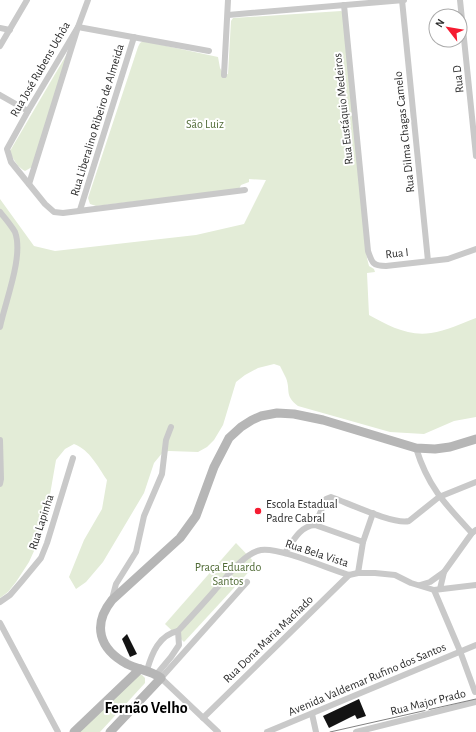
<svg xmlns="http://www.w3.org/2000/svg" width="476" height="732" font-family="'Alegreya Sans',sans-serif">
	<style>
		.green { fill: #e3ecd7 }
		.building { fill: #131313 }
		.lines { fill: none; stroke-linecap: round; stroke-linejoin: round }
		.street { stroke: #c9c9c9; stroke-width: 6 }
		.secondary { stroke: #b6b6b6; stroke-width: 9 }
		.tram { stroke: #818181; stroke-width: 1 }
		.poi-dot { fill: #f51c31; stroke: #fff; stroke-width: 1.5 }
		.labels { text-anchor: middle; stroke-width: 4; stroke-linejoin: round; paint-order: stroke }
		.street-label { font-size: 12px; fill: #2c2c2c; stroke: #fff }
		.park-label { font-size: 12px; fill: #506b36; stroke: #fff }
		.poi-label { font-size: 12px; fill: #2c2c2c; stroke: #fff; text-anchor: start }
		.district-label { font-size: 16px; font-weight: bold; fill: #000; stroke: #fff }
	</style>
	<rect width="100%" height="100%" fill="#fff"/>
	<g class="green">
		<path d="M341,11L343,12L367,258L369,266L374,269L375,272L367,273L369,315C387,325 409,337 431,333C446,331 462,323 476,318V417L454,421L424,434L390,432L298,406C284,395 291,391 286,378C284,374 282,370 280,366L274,364L258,368L245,375L236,382L223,425L214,440L207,447L198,452L169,451L163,452L154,463L144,493L103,562L86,582L76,589L69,577L84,540L102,509L107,480C98,467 90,450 74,444L65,449L56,460L44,529L29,562L16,582L8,592L0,598V199L34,246L55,251L196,235L244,224L266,180L249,179V182L241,185L239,189L96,206L90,204L88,198L138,47L140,43L143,41L218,57L220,68L224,75L228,74L231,21L233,18Z"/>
		<path d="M68,52L32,167L25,171C18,168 12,158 10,151Z"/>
		<polygon points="236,543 256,564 184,642 165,624"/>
		<polygon points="137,674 142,675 145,678 145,683 100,732 79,732"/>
	</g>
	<g class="building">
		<polygon points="127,634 137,654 130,657 122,639"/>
		<polygon points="359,699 366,716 357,719 355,715 329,728 323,716"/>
	</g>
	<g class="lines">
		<g class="street">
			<polyline points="88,0 78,27 28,111 7,149 11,162 45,204 54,212 63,213 245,190"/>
			<polyline points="402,0 428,261"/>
			<polyline points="460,0 476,156"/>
			<path d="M344,5L368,251C372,263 373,266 386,266L448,259L476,249"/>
			<polyline points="228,15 404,0"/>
			<polyline points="0,28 10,30"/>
			<polyline points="0,46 27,0"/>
			<polyline points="224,75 228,0"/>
			<polyline points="0,95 28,111"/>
			<polyline points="29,184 78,27 209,51"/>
			<polyline points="80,210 134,37"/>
			<path d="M0,212C5,218 11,225 15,232C24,256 5,302 0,327"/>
			<polyline points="0,440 1,479 0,484"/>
			<path d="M416,448C428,487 445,504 472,533"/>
			<path d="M315,525L326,499L331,497C348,503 394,525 409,521L439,497L476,482"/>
			<path d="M285,553C293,541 300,526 315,525L363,542"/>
			<polyline points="358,573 363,542 373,513"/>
			<polyline points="420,585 430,582 444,572"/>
			<polyline points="440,589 444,572 472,533 476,530"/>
			<polyline points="434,590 460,651 475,692"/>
			<polyline points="112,599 116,584 136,552 144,516 162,474 166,440 171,427"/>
			<polyline points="0,602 10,595 22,581 41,558 47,543 73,458"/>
			<polyline points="0,623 58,732"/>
			<path d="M147,670C152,653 159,635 178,631C190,618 203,604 215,590C226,578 244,553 261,550C279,547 329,569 349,575L358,573H375L395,575L411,583L434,590L476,585"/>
			<polyline points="156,675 171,657 179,645 178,631"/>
			<polyline points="312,714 316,732"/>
			<polyline points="203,718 349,575"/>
			<polyline points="218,732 161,678 247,582"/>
			<polyline points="267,732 476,645"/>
			<polyline points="356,732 476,702"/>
		</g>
		<g class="secondary">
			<polyline points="74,732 140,669"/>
			<path d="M110,732L161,678C150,670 139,670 127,664C99,649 92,625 112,600L180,538L196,516L214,467L229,438L241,427L252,420L261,416L277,413L294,414L323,420L416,448L435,449L450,447L476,439"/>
		</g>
		<polyline class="tram" points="330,732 476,699"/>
	</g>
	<circle class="poi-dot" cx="258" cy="511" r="4"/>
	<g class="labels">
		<g class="street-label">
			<text transform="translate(40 69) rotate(-60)" y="4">Rua José Rubens Uchôa</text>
			<text transform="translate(458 79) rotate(-96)" y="4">Rua D</text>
			<text transform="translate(343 109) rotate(-96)" y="4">Rua Eustáquio Medeiros</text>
			<text transform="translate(97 120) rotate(-73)" y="4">Rua Liberalino Ribeiro de Almeida</text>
			<text transform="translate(404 132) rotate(-96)" y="4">Rua Dilma Chagas Camelo</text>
			<text transform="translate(397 253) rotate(-6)" y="4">Rua I</text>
			<text transform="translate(41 522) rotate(-72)" y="4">Rua Lapinha</text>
			<text transform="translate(317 553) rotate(18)" y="4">Rua Bela Vista</text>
			<text transform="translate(268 639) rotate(-44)" y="4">Rua Dona Maria Machado</text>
			<text transform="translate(367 679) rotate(-23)" y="4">Avenida Valdemar Rufino dos Santos</text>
			<text transform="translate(428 702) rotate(-14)" y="4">Rua Major Prado</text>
		</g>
		<g class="park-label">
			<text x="205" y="128">São Luiz</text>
			<text x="228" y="571">Praça Eduardo<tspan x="228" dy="14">Santos</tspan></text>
		</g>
		<g class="poi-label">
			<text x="266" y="508">Escola Estadual<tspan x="266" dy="14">Padre Cabral</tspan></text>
		</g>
		<g class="district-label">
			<text x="146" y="713">Fernão Velho</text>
		</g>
	</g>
	<g transform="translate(448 28) rotate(301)"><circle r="19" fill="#ffffff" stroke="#ababab"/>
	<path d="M0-3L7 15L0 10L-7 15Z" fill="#f51c31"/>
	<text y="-6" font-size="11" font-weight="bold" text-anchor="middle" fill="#2c2c2c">N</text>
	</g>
</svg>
